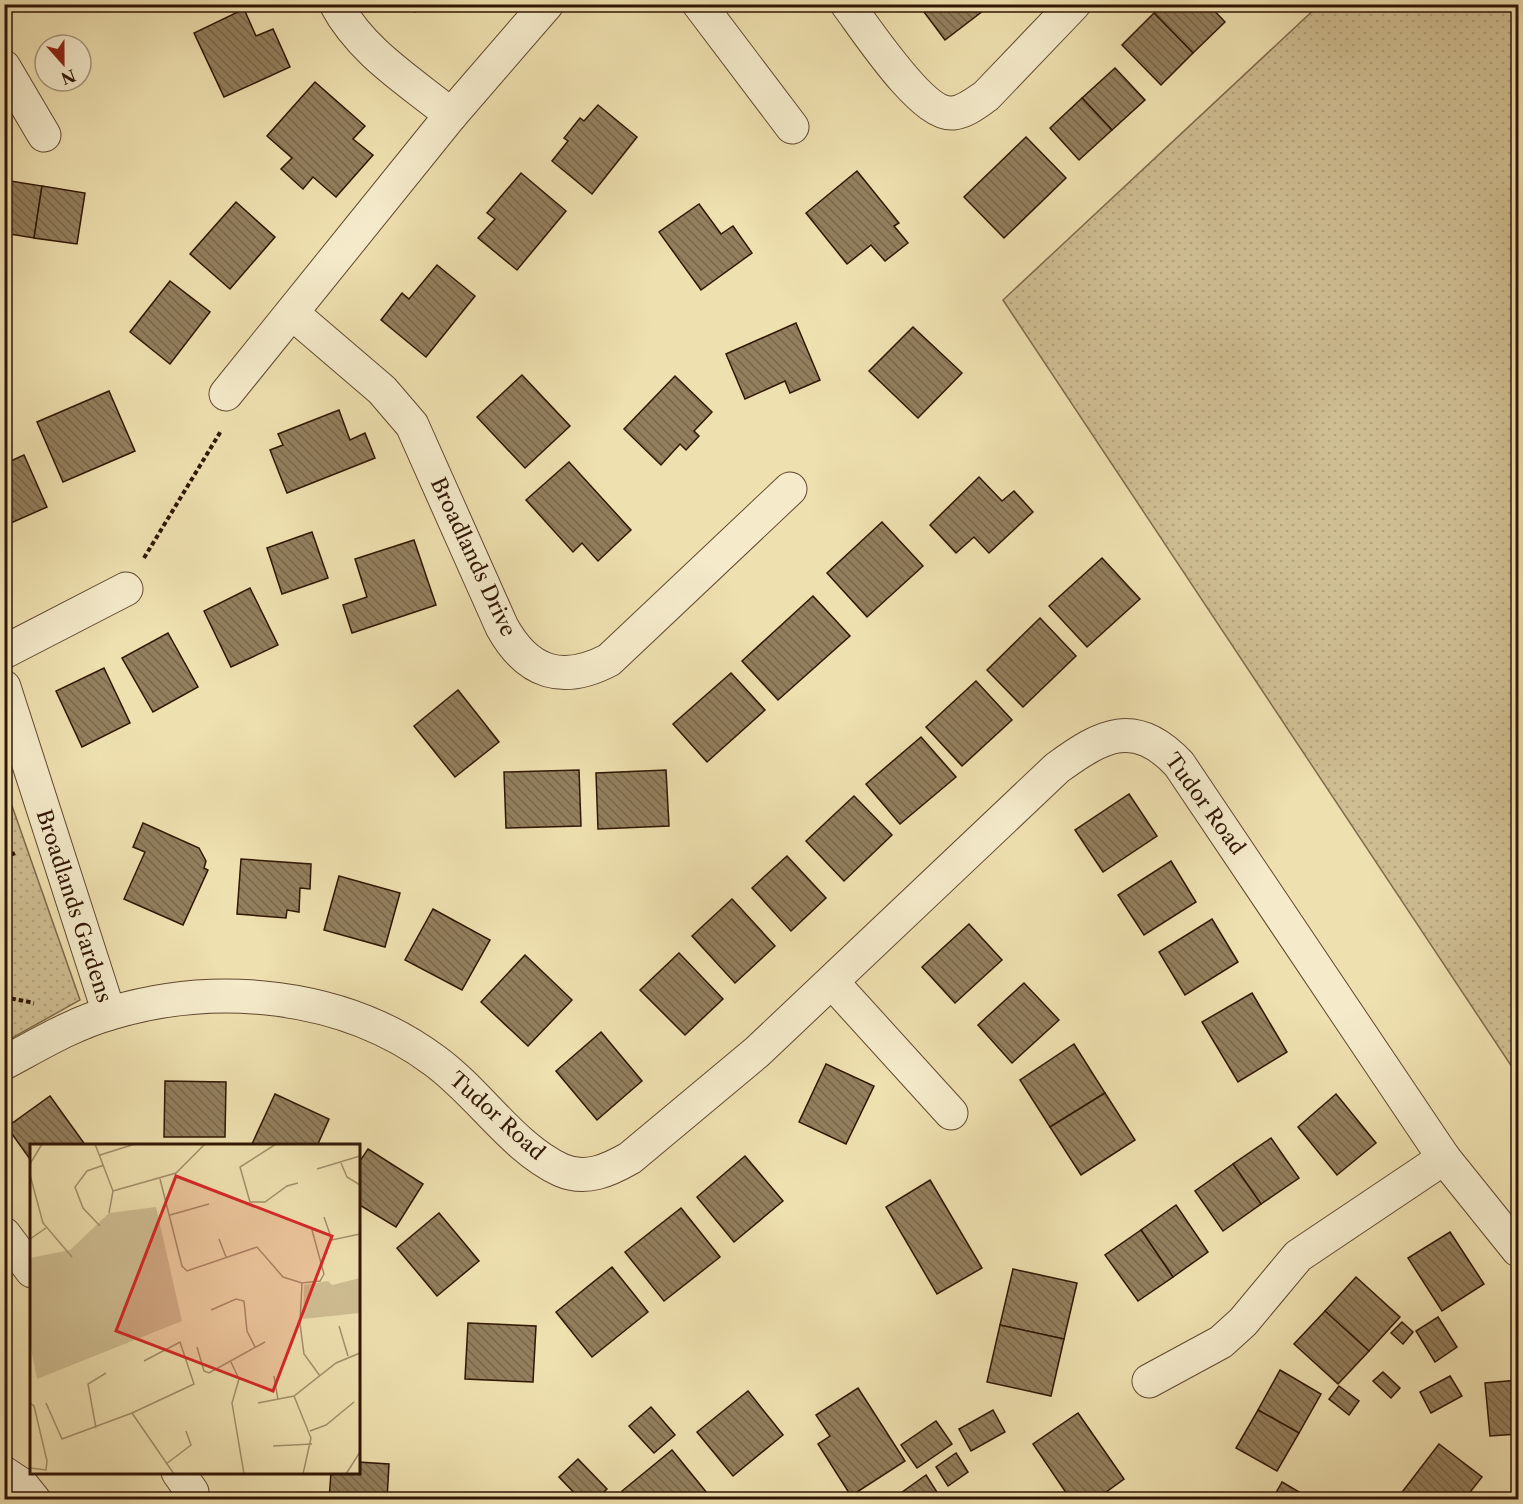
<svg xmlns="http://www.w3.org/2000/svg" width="1523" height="1504" font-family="'Libre Caslon Text',serif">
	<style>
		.grass { fill: url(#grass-dots); stroke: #806a4b; stroke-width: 1.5 }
		.building { fill: url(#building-back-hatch); stroke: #301604; stroke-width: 1.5 }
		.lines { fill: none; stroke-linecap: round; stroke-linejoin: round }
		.minor-casing { stroke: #60482f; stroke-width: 35 }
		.path { stroke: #301604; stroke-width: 4; stroke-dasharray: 4.5 3; stroke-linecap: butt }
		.minor { stroke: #f5ebcb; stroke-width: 33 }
		.labels { text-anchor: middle; stroke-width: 5; stroke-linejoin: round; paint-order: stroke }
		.street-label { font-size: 21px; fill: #301604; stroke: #f5ebcb }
		.inset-road { fill: none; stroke: #a38f6b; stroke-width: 1.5 }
		.view { fill: #d62828; fill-opacity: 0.15; stroke: #d62828; stroke-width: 3 }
		.inset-edge { fill: none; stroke: #301604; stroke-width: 3 }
	</style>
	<defs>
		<pattern id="grass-dots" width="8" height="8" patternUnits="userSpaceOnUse" patternTransform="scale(1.5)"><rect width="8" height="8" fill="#cfbe92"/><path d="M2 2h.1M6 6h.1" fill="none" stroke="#b2a37c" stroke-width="1.8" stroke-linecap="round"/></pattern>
		<pattern id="building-back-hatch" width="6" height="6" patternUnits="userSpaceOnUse" patternTransform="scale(1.5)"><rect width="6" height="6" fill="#937f5d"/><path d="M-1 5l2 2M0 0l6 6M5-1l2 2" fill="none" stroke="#78674b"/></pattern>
	</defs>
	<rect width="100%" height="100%" fill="#efe0af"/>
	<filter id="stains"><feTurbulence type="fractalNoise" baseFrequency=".00333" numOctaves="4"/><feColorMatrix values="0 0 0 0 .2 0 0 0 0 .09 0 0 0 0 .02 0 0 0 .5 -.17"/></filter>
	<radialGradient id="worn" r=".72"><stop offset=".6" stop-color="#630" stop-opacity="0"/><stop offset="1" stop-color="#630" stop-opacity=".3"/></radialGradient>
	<g class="grass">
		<polygon points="1319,5 1518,5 1518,1076 1003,300"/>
		<polygon points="4,783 80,1000 5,1042 4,1042"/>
	</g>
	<g class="building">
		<polygon points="411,4 428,4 415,12"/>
		<polygon points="918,4 992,4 945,40"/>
		<polygon points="1163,4 1208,4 1225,22 1193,53 1154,13"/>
		<polygon points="244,9 256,36 273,29 290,67 224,97 194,33"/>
		<polygon points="1154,13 1193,53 1161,85 1122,45"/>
		<polygon points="1115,68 1145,100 1112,130 1082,98"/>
		<polygon points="315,82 365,126 353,139 373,155 336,197 313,177 303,189 281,169 292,158 267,136"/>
		<polygon points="1082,98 1112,130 1079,160 1050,128"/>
		<polygon points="598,105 637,137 592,194 552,161 568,141 564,138 580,118 584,121"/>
		<polygon points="1026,137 1066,178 1004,238 964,197"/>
		<polygon points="857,171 899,223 894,226 908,243 885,261 871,245 847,264 806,213"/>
		<polygon points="521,173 566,211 517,270 478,238 495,219 487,213"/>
		<polygon points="4,180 42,186 34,238 4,233"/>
		<polygon points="42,186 85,193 77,244 34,238"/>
		<polygon points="236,202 275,237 230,289 190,254"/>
		<polygon points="699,204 721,234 733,226 752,253 701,290 659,232"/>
		<polygon points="437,265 475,296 426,357 381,320 402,293 409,299"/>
		<polygon points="170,281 210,312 170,364 130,332"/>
		<polygon points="796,323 820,380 790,393 785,381 745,399 726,354"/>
		<polygon points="913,327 962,373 918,418 869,371"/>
		<polygon points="522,375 570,426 525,468 477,417"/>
		<polygon points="675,376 712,412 694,431 699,436 686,450 680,444 661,465 624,429"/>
		<polygon points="109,391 135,451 63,482 37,422"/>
		<polygon points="339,410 350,440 365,433 375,458 287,493 270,450 283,445 278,434"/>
		<polygon points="24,455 47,507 4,526 4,464"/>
		<polygon points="569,462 631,530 598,561 582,543 573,552 526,500"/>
		<polygon points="979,477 1002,501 1014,491 1033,512 989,553 974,537 956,553 930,525"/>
		<polygon points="882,522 923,566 867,617 827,573"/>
		<polygon points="312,532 328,578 282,594 267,548"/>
		<polygon points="414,540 436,605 352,633 343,605 367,597 355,559"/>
		<polygon points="1102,558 1140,599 1087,647 1049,606"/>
		<polygon points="250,588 278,645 231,667 204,611"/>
		<polygon points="813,596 850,636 778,700 742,661"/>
		<polygon points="1040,618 1076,656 1023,707 987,670"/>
		<polygon points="168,633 198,687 153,712 122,658"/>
		<polygon points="104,668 130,723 82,747 56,691"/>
		<polygon points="731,673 765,710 707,762 673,724"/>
		<polygon points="976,681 1012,720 962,766 926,727"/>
		<polygon points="458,690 499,742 455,777 414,726"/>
		<polygon points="921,737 956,777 900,824 866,784"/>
		<polygon points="579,770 581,826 506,828 504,772"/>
		<polygon points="666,770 669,826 598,829 596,773"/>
		<polygon points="1129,794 1157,836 1103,872 1075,830"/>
		<polygon points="854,796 892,835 844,881 806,841"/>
		<polygon points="143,823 199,848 206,861 204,868 208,870 183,925 124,899 145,852 133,847"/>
		<polygon points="787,856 826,898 791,931 752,888"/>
		<polygon points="241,859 311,864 310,889 300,888 299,912 287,910 286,918 237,914"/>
		<polygon points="1171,861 1196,902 1144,935 1118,895"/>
		<polygon points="339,876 400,893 385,947 324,930"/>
		<polygon points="732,899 775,946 735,983 692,936"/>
		<polygon points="433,909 490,940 462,990 405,960"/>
		<polygon points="1212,919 1238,962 1185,995 1159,952"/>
		<polygon points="969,924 1002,960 955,1003 922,967"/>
		<polygon points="679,953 723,999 685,1035 640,990"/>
		<polygon points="525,955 572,1000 528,1046 481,1002"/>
		<polygon points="1024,983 1059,1020 1012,1063 978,1025"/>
		<polygon points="1252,993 1287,1052 1238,1082 1202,1022"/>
		<polygon points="601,1032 642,1081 597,1120 556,1071"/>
		<polygon points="1074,1044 1105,1093 1050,1127 1020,1080"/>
		<polygon points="826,1064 874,1086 846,1144 799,1122"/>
		<polygon points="165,1081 226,1082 225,1137 164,1137"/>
		<polygon points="1105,1093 1135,1140 1081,1175 1050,1127"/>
		<polygon points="275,1094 329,1119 317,1146 252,1144"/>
		<polygon points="1336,1094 1376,1143 1337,1175 1298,1127"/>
		<polygon points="50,1096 86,1146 32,1146 32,1162 7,1127"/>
		<polygon points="1271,1138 1299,1178 1261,1204 1233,1164"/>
		<polygon points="368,1149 423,1184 396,1227 358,1204 358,1164"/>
		<polygon points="745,1156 783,1201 734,1242 697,1197"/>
		<polygon points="1233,1164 1261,1204 1223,1231 1195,1191"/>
		<polygon points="930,1180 982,1268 937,1294 886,1207"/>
		<polygon points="1176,1205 1208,1252 1173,1277 1141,1230"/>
		<polygon points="681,1208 720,1257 664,1301 625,1252"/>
		<polygon points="439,1213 479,1261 437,1296 397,1248"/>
		<polygon points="1141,1230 1173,1277 1138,1301 1105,1255"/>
		<polygon points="1450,1232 1484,1284 1442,1311 1408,1258"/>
		<polygon points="612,1267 648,1312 592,1357 556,1312"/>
		<polygon points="1013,1269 1077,1283 1064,1339 1000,1325"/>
		<polygon points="1356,1277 1400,1317 1369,1351 1325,1311"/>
		<polygon points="1325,1311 1369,1351 1338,1384 1294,1344"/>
		<polygon points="1438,1317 1457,1347 1435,1362 1416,1331"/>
		<polygon points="1402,1322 1413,1332 1403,1344 1391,1333"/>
		<polygon points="468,1323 536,1326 533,1382 465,1379"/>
		<polygon points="1000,1325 1064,1339 1051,1396 987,1382"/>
		<polygon points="1280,1370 1321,1394 1299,1433 1258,1410"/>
		<polygon points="1383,1372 1400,1388 1391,1398 1373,1381"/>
		<polygon points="1450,1376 1462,1396 1431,1413 1420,1392"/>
		<polygon points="1518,1380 1518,1434 1490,1436 1485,1383"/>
		<polygon points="1339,1386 1359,1401 1349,1415 1329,1399"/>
		<polygon points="858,1388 905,1461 851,1496 818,1444 830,1436 816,1415"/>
		<polygon points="748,1391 783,1435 733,1476 697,1432"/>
		<polygon points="651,1407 675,1435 654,1453 629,1426"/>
		<polygon points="993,1410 1005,1432 971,1451 959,1429"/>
		<polygon points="1258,1410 1299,1433 1277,1471 1236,1448"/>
		<polygon points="1078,1413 1124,1479 1095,1500 1071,1500 1033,1444"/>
		<polygon points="936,1421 952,1444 917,1468 901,1445"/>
		<polygon points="1439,1444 1482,1477 1464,1500 1396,1500"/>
		<polygon points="672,1450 707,1493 700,1500 630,1500 622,1491"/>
		<polygon points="956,1453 968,1472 948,1486 936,1467"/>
		<polygon points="578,1459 607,1489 596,1500 581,1500 559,1477"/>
		<polygon points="358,1462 389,1464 387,1500 329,1500 331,1472 358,1472"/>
		<polygon points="926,1475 942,1500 891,1500"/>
		<polygon points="1282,1482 1306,1496 1304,1500 1273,1498"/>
	</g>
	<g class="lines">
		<defs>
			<g id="minor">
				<path d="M336,4C361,52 411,82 451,115"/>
				<polyline points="699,4 792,127"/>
				<path d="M847,4C866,29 922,116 953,113C965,112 976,103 986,96L1074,4"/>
				<polyline points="4,67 44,135"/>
				<path d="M292,313L382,390L412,425L502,627C528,674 563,684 609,660L790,489"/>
				<polyline points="226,394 451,115 547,4"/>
				<polyline points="4,652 126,589"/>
				<polyline points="4,687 109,1013"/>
				<polyline points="832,982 951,1113"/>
				<path d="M4,1063C38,1045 74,1023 111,1013C217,981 344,993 435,1061C479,1093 513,1148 561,1170C586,1181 609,1170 630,1158L757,1052L1057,768C1102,735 1135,717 1179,764L1444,1158L1518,1250"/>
				<polyline points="4,1234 32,1271"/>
				<polyline points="1149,1381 1221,1342 1243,1322 1298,1256 1444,1158"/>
				<polyline points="178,1472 192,1492"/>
				<polyline points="4,1473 22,1485 34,1500"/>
			</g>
		</defs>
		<use href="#minor" class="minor-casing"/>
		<g class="path">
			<polyline points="144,558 221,431"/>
			<polyline points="4,858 17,852"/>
			<polyline points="4,997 34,1003"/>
		</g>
		<use href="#minor" class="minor"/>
	</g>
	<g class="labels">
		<g class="street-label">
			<text transform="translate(473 557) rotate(65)" y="7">Broadlands Drive</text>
			<text transform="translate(1205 804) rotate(54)" y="7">Tudor Road</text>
			<text transform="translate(74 906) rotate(72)" y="7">Broadlands Gardens</text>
			<text transform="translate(497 1116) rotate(42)" y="7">Tudor Road</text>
		</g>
	</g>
	<g transform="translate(30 1144)">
		<rect width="330" height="330" fill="#efe0af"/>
		<path d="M126,63L152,177L7,235L0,200V114L40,106L79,69ZM330,134V169L273,175L274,141L298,137L302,141Z" fill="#cfbe92"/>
		<path class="inset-road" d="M65,0L83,47L79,69M246,0L210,23L220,58H235L257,42L268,39M70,11L105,0M311,19L317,33L330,41M0,20L12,0M287,25L330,12M0,31L13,79L42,113M130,35L152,122L157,127L227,103L253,133L272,139L290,137L294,130L282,86M83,47L146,29L175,0M140,71L179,60M294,73L302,96L330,90M70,82L53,64L45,43L57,27L74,21M0,95L16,84M189,95L196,113M272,139L270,180L274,210L290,232M181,166L206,155L214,157L217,187L225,203M309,182L318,212M167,203L174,227L179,229L235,198M201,218L209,235L202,259L214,330M244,232L248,256M264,252L281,294L273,330M0,259L4,262L17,317L16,326L0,324M16,259L32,295L102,269L164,240L150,198L114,217M228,259L264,252L306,219L330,209M102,269L144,330M66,284L58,240L76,229M280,287L296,281L324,258M243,302L282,300M136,320L161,301L156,287M316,330L330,308"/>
		<path class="view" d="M146,32L302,92L243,247L86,187Z"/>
		<rect width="330" height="330" class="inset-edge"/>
	</g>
	<rect width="1523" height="1504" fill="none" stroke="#efe0af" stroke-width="24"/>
	<rect x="6" y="6" width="1511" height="1492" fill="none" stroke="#301604" stroke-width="3"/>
	<rect x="12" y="12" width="1499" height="1480" fill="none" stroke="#301604" stroke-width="1.5"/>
	<g transform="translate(63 63) rotate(159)"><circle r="28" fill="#f5ebcb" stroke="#a6967b" stroke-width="1.5"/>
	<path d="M0-4.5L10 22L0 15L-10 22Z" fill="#8f2418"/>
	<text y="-9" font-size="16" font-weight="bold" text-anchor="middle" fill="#301604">N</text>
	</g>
	<rect width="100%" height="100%" filter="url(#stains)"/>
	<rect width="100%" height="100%" fill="url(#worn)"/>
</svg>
